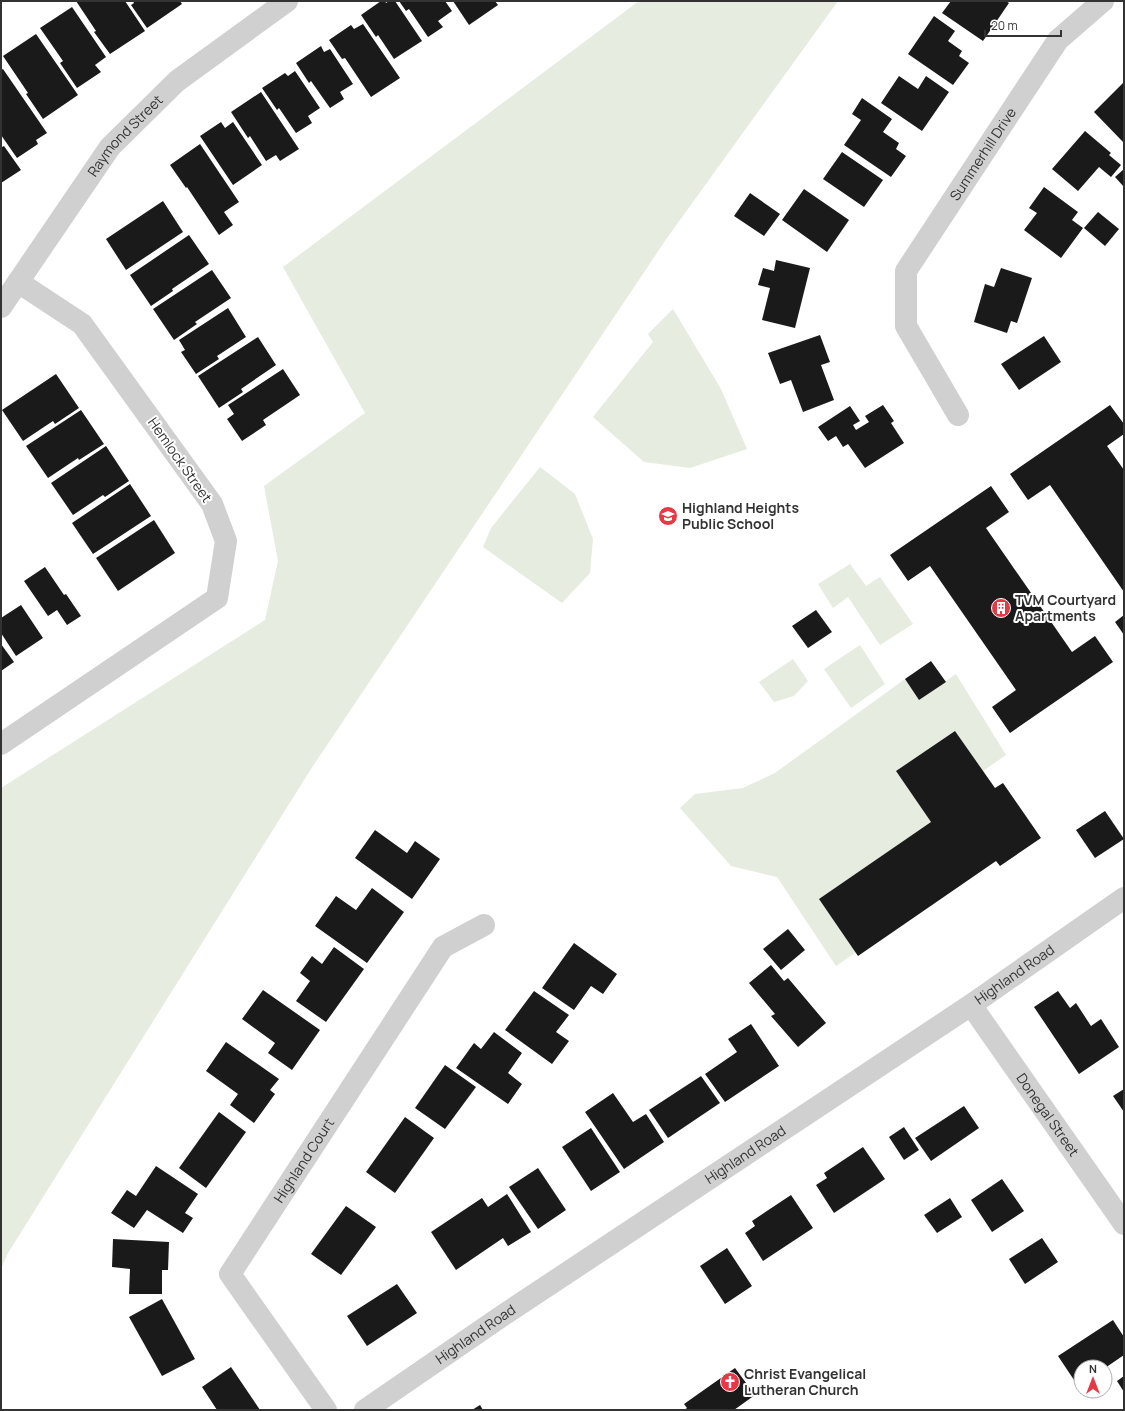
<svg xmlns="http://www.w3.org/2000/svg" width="1125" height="1411" font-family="Manrope,sans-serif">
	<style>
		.green { fill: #e6ecdf }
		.building { fill: #1a1a1a }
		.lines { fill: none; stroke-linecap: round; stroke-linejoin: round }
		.street { stroke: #d0d0d0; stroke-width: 22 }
		.labels { text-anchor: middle; stroke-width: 4; stroke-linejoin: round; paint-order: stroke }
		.street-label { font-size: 14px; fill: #333; stroke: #fff }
		.poi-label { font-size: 14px; font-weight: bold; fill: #333; stroke: #fff; text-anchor: start }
	</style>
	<rect width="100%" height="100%" fill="#fff"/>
	<g class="green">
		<polygon points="639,1 838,1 667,238 311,769 8,1253 1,1269 1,788 265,620 278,561 264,486 365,413 283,267"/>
		<polygon points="673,309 721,389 747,449 690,468 644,462 593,417 653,342 648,334"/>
		<polygon points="540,467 575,494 593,539 590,573 562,603 483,547 491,528"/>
		<polygon points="850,564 866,586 880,577 913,624 880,645 848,597 833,608 818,584"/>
		<polygon points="860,645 885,684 851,708 824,669"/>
		<polygon points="793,659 808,681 794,696 774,702 759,682"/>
		<polygon points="956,674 1006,755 983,771 955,731 896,771 931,822 856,952 836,966 777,877 731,866 680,808 695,794 743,788 775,773 905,679 919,700"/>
	</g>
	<g class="building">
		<polygon points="76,1 125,1 145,31 110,54 94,32 96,31"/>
		<polygon points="133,1 180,1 182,4 147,28 131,5 134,3"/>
		<polygon points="381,1 385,1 386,3 389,1 395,1 422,41 394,59 378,35 376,37 361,15"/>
		<polygon points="399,1 445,1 452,11 438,21 443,27 428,37 409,9 406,11"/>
		<polygon points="453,1 495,1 498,5 469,25"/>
		<polygon points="951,1 1006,1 1009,3 983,41 942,13"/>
		<polygon points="72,7 106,57 95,65 101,72 77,88 60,63 63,61 40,28"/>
		<polygon points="934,16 955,31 948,41 962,51 959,56 969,63 953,85 908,54"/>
		<polygon points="363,24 400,78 371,97 345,58 342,59 329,40 351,25 354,29"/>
		<polygon points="36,34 78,95 43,119 26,94 28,93 3,56"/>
		<polygon points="321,46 324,52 330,49 353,84 340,92 344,99 330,108 311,81 309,83 296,63"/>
		<polygon points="3,69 47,133 36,140 38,144 17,158 1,135 1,70"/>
		<polygon points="295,71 320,108 308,116 312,123 296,133 279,108 277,110 262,88 285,73 288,76"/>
		<polygon points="899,76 918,89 926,76 949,92 922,131 881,103"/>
		<polygon points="1124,82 1124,143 1094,112"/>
		<polygon points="261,92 299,149 280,161 276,155 266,161 250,136 248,138 231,112"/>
		<polygon points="862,98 892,119 883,132 899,143 896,149 906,156 891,177 844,145 861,120 852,114"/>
		<polygon points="221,122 225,128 233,122 262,165 233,185 200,136"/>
		<polygon points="1085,131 1111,153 1109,155 1121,165 1111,177 1099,167 1078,191 1052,169"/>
		<polygon points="200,144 239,202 224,212 233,225 219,235 187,187 186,188 170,165"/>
		<polygon points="1,145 2,147 4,146 21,170 1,183"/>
		<polygon points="842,152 883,180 864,207 823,179"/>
		<polygon points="1124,169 1124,187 1115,177"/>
		<polygon points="1044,187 1078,212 1072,220 1083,228 1061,258 1024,230 1037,213 1029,208"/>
		<polygon points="804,189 849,220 827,252 782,220"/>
		<polygon points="750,193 780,214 764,236 734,216"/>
		<polygon points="163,201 183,232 126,270 106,239"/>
		<polygon points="1098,212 1119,229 1105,246 1084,228"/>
		<polygon points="189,235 209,264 172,289 173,291 151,306 130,275"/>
		<polygon points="776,260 810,268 795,328 762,320 770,288 758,285 763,268 774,271"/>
		<polygon points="1001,268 1032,278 1017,323 1011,321 1007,333 974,322 985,284 994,287"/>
		<polygon points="212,270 231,298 195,322 197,324 174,340 153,309"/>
		<polygon points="228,308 246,337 217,356 219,359 196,374 181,352 185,350 179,340"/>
		<polygon points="820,335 830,362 821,365 834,400 803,412 791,380 780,384 768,353"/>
		<polygon points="1044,336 1061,362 1019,390 1001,364"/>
		<polygon points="258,337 276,365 241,389 243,392 219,408 198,376"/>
		<polygon points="283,369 300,395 263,420 266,425 242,441 227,419 234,414 228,405"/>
		<polygon points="56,374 79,408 55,424 53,421 23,441 2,410"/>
		<polygon points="883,405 894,421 891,423 904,443 865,468 848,444 843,447 836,436 828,441 818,427 850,406 860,421 853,425 856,430 869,422 865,416"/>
		<polygon points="1110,405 1124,424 1124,434 1107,446 1124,470 1124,592 1050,485 1028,500 1010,474"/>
		<polygon points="81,410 104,444 79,460 78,458 48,478 26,446"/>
		<polygon points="106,446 129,481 105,497 103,495 73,515 51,483"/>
		<polygon points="130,484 151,516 93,554 72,523"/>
		<polygon points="991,486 1009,512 986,528 1072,652 1095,636 1113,662 1010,733 992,707 1016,690 930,566 908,581 890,555"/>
		<polygon points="154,520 175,553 118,591 96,558"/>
		<polygon points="45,567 64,595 66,594 81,616 67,625 57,610 48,616 24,581"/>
		<polygon points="21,605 43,638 16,656 1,633 1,618"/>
		<polygon points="816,610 832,632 808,648 792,626"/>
		<polygon points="1124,615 1124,635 1115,622"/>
		<polygon points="1,644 14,662 1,671"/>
		<polygon points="931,661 946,682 919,700 905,679"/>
		<polygon points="955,731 995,788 1003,783 1041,838 1000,866 996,861 858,956 819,899 931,822 896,771"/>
		<polygon points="1105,811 1124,839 1095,858 1076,830"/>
		<polygon points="375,830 407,853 415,841 440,859 412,899 355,858"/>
		<polygon points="372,888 404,912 367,963 315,926 336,896 356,910"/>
		<polygon points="788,929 805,950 781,970 763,949"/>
		<polygon points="574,943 617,974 603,994 591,986 574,1010 542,988"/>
		<polygon points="334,947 364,969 326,1022 296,1001 310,981 300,973 312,956 322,964"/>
		<polygon points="771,965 784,981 788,978 826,1023 798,1047 771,1016 775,1014 749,983"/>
		<polygon points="263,990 320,1030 292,1070 268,1053 275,1043 242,1019"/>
		<polygon points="534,991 569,1015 556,1032 569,1041 552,1064 505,1030"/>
		<polygon points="1058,991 1070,1008 1076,1003 1091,1026 1101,1019 1119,1047 1079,1074 1034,1007"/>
		<polygon points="751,1024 779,1066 725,1102 705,1074 737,1052 728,1039"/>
		<polygon points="494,1032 522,1053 508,1073 522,1084 508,1104 456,1068 474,1043 481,1049"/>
		<polygon points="226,1042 279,1079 270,1090 275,1094 254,1123 230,1105 238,1094 206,1071"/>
		<polygon points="445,1065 476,1087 445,1129 415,1108"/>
		<polygon points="701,1076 720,1103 668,1138 649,1110"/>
		<polygon points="1124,1089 1124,1112 1113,1096"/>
		<polygon points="613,1093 633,1122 646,1114 664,1142 624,1169 585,1112"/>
		<polygon points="964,1106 979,1128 931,1161 915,1138"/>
		<polygon points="219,1112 246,1132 206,1188 179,1168"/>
		<polygon points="405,1117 434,1138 395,1193 366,1172"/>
		<polygon points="904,1127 919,1150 904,1160 889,1137"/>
		<polygon points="591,1128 620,1172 591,1191 562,1147"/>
		<polygon points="863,1147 885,1179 834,1213 816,1185 827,1178 824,1173"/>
		<polygon points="156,1166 198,1194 185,1213 193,1218 183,1233 147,1210 134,1228 111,1213 127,1190 136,1196"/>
		<polygon points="538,1168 566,1210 538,1229 509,1187"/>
		<polygon points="1002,1179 1024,1211 992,1232 971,1200"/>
		<polygon points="507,1194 531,1232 508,1246 503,1238 456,1270 431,1232 482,1198 488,1207"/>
		<polygon points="791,1195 813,1228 763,1261 745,1233 755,1226 752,1221"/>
		<polygon points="950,1198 962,1217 937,1233 924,1215"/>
		<polygon points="346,1206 376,1227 341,1275 311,1254"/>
		<polygon points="1042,1238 1058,1262 1025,1284 1009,1259"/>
		<polygon points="113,1239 169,1242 168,1270 162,1270 162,1294 129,1294 130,1269 112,1267"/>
		<polygon points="727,1248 752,1286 725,1304 700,1266"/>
		<polygon points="397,1284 417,1313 367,1346 347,1316"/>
		<polygon points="162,1299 195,1359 162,1376 129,1317"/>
		<polygon points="1113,1320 1124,1337 1124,1355 1105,1368 1081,1367 1081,1384 1078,1386 1058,1356"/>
		<polygon points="231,1367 260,1410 217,1410 202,1387"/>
		<polygon points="735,1368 755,1395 734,1410 684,1410 687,1408 684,1404"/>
		<polygon points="1124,1376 1124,1392 1117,1381"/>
		<polygon points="480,1405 483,1410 472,1410"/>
	</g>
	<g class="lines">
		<g class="street">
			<path id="s1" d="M1,307L110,147L177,81L287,1"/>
			<path id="s2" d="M958,415L906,326V271L1058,40L1103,1"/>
			<polyline points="1,744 217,598 226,541 212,504 82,324 18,282"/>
			<path id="s3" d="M971,1005L1124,1224"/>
			<path id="s4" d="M326,1410L230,1274L443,947L484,925"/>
			<path id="s5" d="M365,1410L502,1316L971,1005L1124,898"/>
		</g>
	</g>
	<defs>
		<symbol id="school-disc" viewBox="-11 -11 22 22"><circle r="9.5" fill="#e63946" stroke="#fff"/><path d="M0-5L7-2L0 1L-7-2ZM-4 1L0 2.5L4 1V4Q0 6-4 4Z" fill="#fff"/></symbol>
		<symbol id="building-disc" viewBox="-11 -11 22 22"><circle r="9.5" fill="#e63946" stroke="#fff"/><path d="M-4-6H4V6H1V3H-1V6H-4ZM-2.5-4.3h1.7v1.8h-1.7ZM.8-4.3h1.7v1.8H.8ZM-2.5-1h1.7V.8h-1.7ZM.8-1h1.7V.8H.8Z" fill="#fff"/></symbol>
		<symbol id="church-disc" viewBox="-11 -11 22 22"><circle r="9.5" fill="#e63946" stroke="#fff"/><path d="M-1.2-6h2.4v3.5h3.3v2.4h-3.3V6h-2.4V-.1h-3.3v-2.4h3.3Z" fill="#fff"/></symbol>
	</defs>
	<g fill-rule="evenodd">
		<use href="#school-disc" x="657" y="505" width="22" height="22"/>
		<use href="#building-disc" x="990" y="597" width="22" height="22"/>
		<use href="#church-disc" x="719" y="1371" width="22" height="22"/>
	</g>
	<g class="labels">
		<g class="street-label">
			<text dy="5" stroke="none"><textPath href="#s1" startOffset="212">Raymond Street</textPath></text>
			<text dy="5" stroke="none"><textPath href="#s2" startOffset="298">Summerhill Drive</textPath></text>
			<text transform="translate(180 460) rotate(55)" y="5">Hemlock Street</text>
			<text dy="5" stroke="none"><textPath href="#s5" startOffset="782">Highland Road</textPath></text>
			<text dy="5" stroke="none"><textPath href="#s3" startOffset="134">Donegal Street</textPath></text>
			<text dy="5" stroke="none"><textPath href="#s5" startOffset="458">Highland Road</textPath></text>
			<text dy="5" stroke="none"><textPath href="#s4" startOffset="302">Highland Court</textPath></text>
			<text dy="5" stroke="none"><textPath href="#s5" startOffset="134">Highland Road</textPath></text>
		</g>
		<g class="poi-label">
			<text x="682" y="513">Highland Heights<tspan x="682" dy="16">Public School</tspan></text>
			<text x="1015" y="605">TVM Courtyard<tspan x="1015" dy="16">Apartments</tspan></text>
			<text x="744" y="1379">Christ Evangelical<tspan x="744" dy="16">Lutheran Church</tspan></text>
		</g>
	</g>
	<rect width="1125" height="1411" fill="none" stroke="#333333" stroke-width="4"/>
	<g transform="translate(1093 1379)"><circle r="19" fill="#ffffff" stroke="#adadad"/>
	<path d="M0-3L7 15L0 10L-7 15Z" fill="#e63946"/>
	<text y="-6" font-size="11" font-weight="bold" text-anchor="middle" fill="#333333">N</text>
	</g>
	<path d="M985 30v6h76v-6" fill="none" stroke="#333333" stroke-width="2"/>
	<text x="991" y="30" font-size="12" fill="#333333" stroke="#ffffff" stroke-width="3" paint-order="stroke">20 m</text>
</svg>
